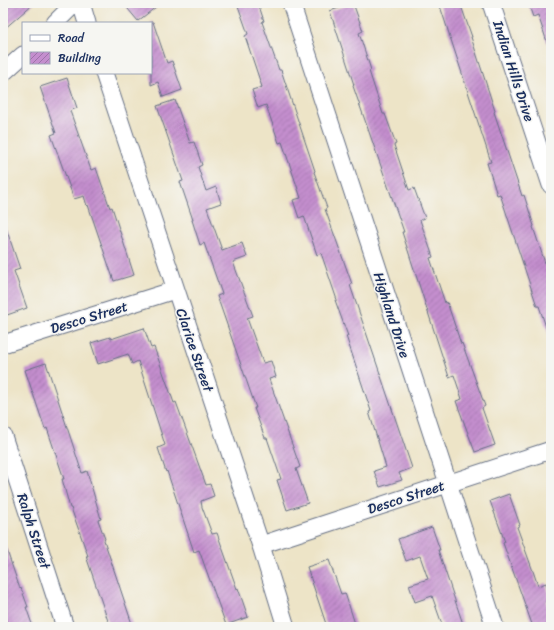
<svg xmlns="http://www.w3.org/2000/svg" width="554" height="630" font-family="Sriracha,sans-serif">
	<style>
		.building { fill: url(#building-hatch) }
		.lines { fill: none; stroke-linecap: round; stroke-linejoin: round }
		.street-casing { stroke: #646e83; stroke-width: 19 }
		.street { stroke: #fff; stroke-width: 17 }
		.labels { text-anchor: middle; stroke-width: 3; stroke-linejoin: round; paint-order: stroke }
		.street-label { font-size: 14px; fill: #1b2f5e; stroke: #f6f6f2 }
	</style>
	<defs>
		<pattern id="building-hatch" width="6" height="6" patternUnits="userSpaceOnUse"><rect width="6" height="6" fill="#c48ece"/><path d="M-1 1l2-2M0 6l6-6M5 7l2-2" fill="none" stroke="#9e74aa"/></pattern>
	</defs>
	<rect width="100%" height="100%" fill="#f6f6f2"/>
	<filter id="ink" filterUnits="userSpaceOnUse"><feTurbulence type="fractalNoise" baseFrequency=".025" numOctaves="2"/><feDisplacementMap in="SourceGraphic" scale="8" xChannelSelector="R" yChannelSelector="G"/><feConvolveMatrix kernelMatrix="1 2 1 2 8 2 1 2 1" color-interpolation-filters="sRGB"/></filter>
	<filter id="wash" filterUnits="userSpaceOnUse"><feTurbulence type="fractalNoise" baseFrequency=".012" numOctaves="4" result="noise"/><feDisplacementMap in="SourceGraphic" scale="16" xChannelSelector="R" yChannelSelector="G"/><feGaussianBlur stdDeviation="0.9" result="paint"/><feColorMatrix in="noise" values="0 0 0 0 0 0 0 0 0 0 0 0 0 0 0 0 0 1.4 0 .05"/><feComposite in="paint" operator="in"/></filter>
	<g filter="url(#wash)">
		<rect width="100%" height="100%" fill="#ede4c7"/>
		<g id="blocks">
			<g class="building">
				<polygon points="3,3 34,3 3,30"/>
				<polygon points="123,3 161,3 138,21"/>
				<polygon points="237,3 258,3 264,21 262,22 279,70 281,70 315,171 314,172 327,208 325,209 352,284 350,285 412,468 399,473 402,480 380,487 374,471 386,467 369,412 371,411 346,336 348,336 335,300 337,300 321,253 317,255 304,216 299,218 293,200 301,198 282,142 279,143 266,105 258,108 252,90 262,87 245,36 248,34"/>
				<polygon points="353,3 363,31 359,33 371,70 369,71 383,114 385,114 396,144 394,145 409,190 414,188 425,218 420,220 433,257 430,258 445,303 447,302 461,344 462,343 485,406 482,408 495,445 475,452 456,401 462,399 454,375 449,377 402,232 404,232 353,86 354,85 330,11"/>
				<polygon points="439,3 460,3 472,37 471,37 495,111 494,112 522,196 524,195 534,226 533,227 551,281 551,336 549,336 539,306 537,306 500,194 497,195 487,163 491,162"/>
				<polygon points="528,3 551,3 551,48 549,48 538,15 533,17"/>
				<polygon points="151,22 153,22 167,63 172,61 182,90 163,97 158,82 151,85"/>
				<polygon points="67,78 77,108 70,111 91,170 96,168 110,208 112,207 134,275 114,281 88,205 87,206 84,196 74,199 51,135 56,133 40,87"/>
				<polygon points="175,100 190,143 194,142 202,165 198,167 206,191 216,187 221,203 207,208 222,250 242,243 247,257 233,262 253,316 247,318 263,363 271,361 276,377 269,379 300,467 296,469 308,503 287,510 277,480 281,479 267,438 265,438 254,408 256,408 217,296 222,294 204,243 200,245 192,220 193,220 180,182 183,181 157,106"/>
				<polygon points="5,225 20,269 14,271 27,308 7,315 3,302 3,226"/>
				<polygon points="144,328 151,348 154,347 174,403 176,402 206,485 210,484 214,496 201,501 202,507 212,534 217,533 237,589 238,588 248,617 226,625 199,550 194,552 167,471 166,472 158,448 165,445 138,361 132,364 128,354 98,364 91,343 110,337 111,339"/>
				<polygon points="46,363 82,473 87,471 101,519 98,520 105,539 104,540 133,627 110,627 86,556 88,556 71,508 70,508 62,479 64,479 47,428 45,429 25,370"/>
				<polygon points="509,494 520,525 517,527 534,574 538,586 546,583 551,599 546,601 551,617 551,627 533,627 503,543 505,542 490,501"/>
				<polygon points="432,527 440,550 438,550 464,627 443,627 432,596 415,602 409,585 428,579 420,556 406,561 398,539"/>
				<polygon points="5,545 20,589 21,588 28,607 26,607 33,627 8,627 3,612 3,546"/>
				<polygon points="329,560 341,594 345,593 356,627 327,627 307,567"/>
			</g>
		</g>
	</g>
	<g filter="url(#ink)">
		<use href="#blocks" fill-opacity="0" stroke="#646e83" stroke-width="1"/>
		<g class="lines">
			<defs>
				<g id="street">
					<polyline points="81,3 87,23"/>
					<polyline points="291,3 495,627"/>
					<polyline points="491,3 551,185"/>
					<polyline points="55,23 75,3"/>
					<polyline points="3,73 23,55"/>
					<polyline points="104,73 262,549 286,627"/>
					<polyline points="3,344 175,290"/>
					<polyline points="3,436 65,627"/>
					<polyline points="261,545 551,450"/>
				</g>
			</defs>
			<use href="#street" class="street-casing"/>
			<use href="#street" class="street"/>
		</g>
	</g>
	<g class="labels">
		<g class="street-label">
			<text transform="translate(514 71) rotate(72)" y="5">Indian Hills Drive</text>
			<text transform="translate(392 315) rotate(72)" y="5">Highland Drive</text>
			<text transform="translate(89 317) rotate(-17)" y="5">Desco Street</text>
			<text transform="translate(195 350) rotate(71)" y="5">Clarice Street</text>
			<text transform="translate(406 497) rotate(-18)" y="5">Desco Street</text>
			<text transform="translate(34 531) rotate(72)" y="5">Ralph Street</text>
		</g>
	</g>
	<rect width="554" height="630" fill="none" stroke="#f6f6f2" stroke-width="16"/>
	<rect x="22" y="22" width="130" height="52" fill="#f6f6f2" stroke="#9ea6b7"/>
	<rect x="30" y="35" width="20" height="6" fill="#ffffff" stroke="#9ea6b7"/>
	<text x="58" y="42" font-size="12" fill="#1b2f5e">Road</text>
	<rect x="30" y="52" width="20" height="12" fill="url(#building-hatch)" stroke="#9ea6b7"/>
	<text x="58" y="62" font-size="12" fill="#1b2f5e">Building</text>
</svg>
